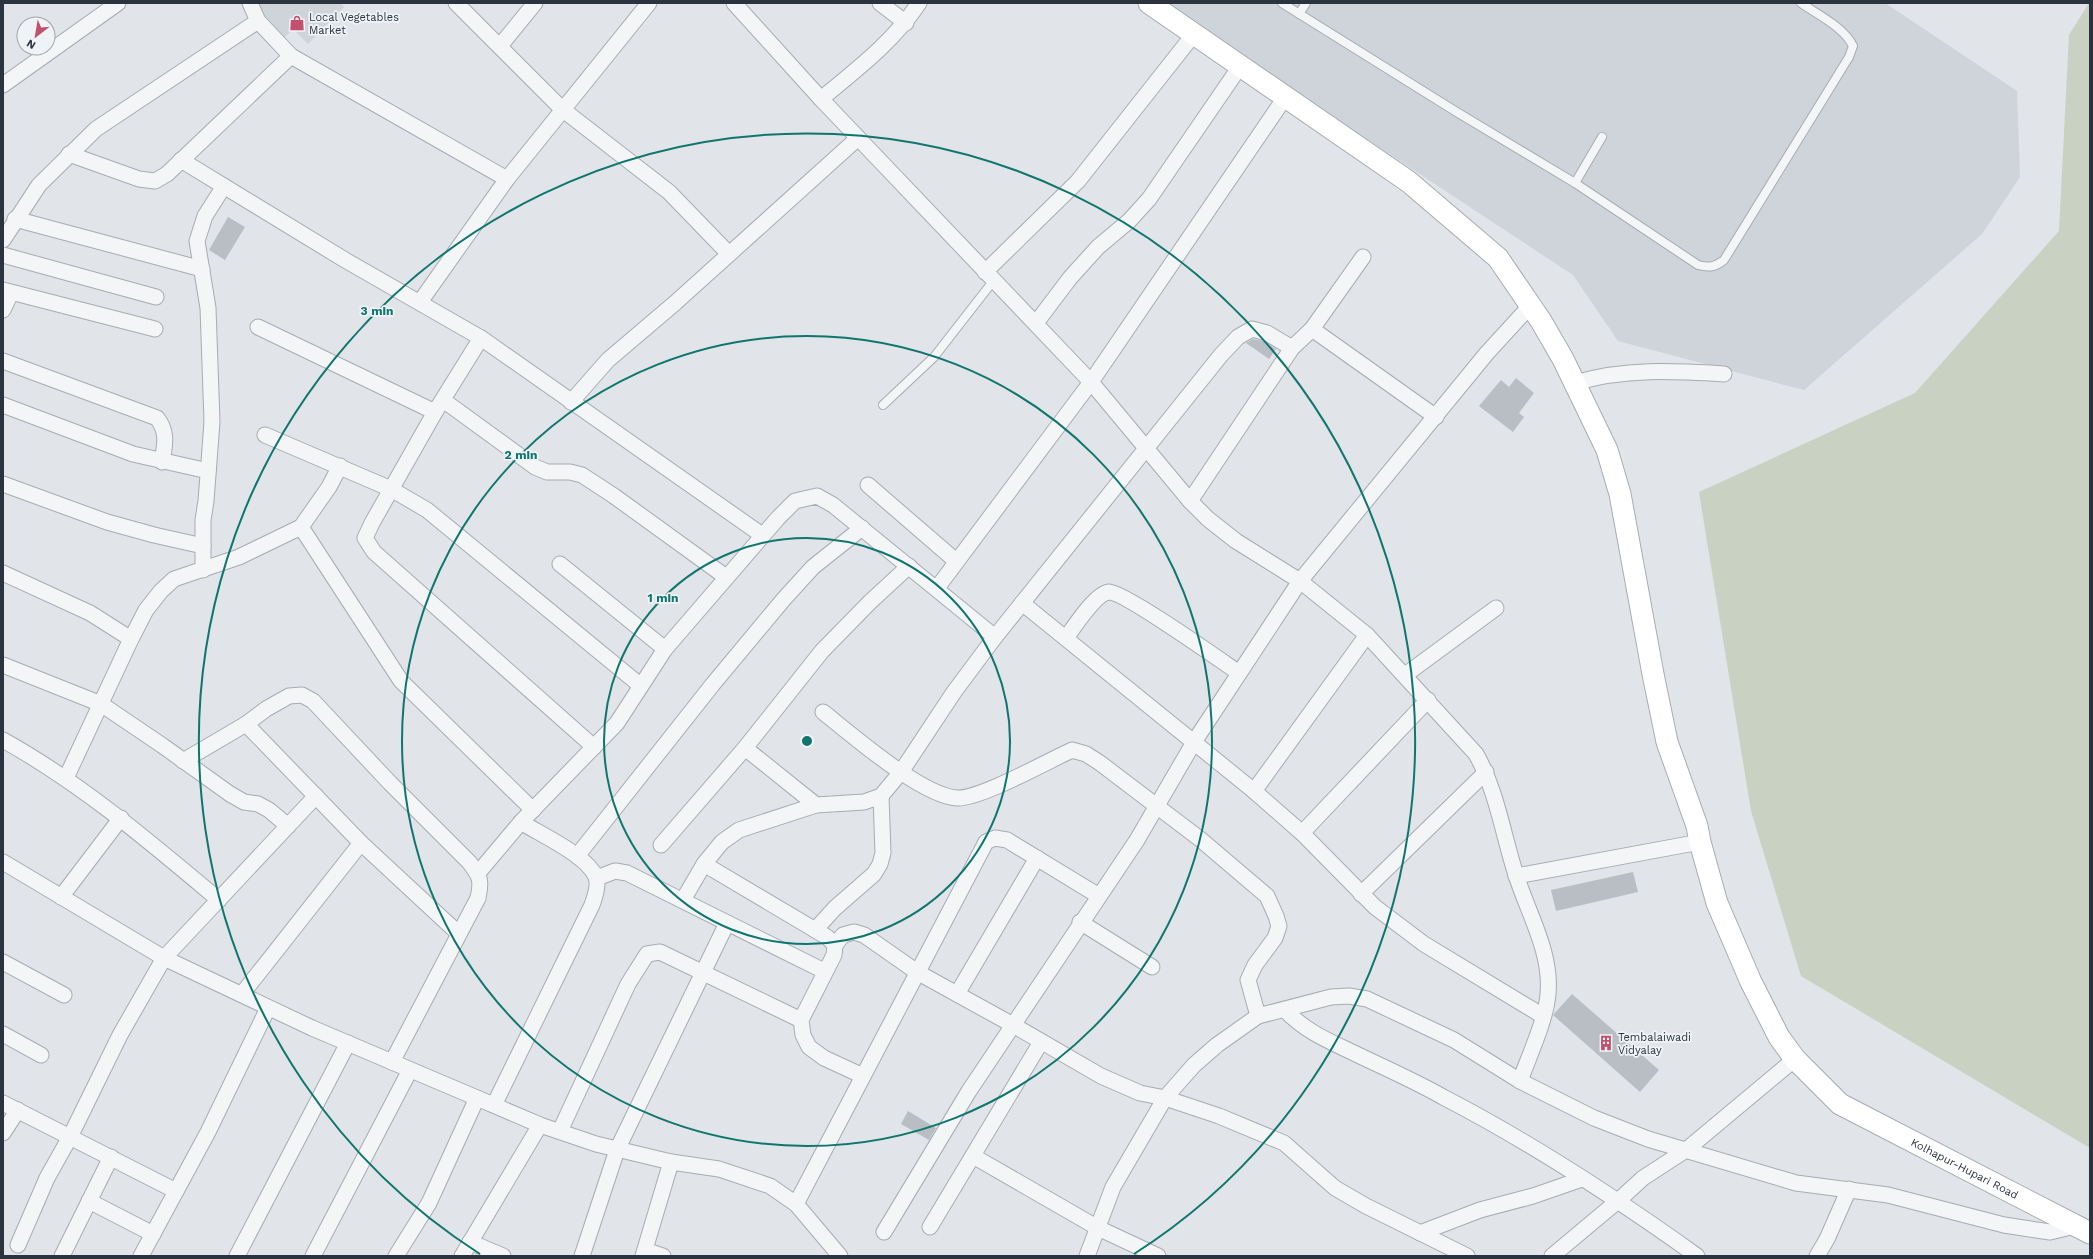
<svg xmlns="http://www.w3.org/2000/svg" width="2093" height="1259" font-family="'Work Sans',sans-serif">
	<style>
		.built { fill: #cfd4da }
		.green { fill: #c8d1c2 }
		.building { fill: #b8bec4 }
		.lines { fill: none; stroke-linecap: round; stroke-linejoin: round }
		.service-casing { stroke: #a7acb2; stroke-width: 10 }
		.minor-casing { stroke: #a7acb2; stroke-width: 17 }
		.secondary-casing { stroke: #a7acb2; stroke-width: 23 }
		.service { stroke: #f3f5f7; stroke-width: 8 }
		.minor { stroke: #f3f5f7; stroke-width: 15 }
		.secondary { stroke: #fff; stroke-width: 21 }
		.ring { fill: none; stroke: #0f766e; stroke-width: 2 }
		.labels { text-anchor: middle; stroke-width: 3.5; stroke-linejoin: round; paint-order: stroke }
		.poi-label { font-size: 11px; fill: #2b343e; stroke: #f0f3f6; text-anchor: start }
		.street-label { font-size: 11px; fill: #2b343e; stroke: #f0f3f6 }
		.centre { fill: #0f766e; stroke: #f0f3f6; stroke-width: 2 }
		.ring-label { font-size: 12px; text-anchor: middle; font-weight: bold; fill: #0f766e; stroke: #f0f3f6; stroke-width: 3.5; stroke-linejoin: round; paint-order: stroke }
	</style>
	<rect width="100%" height="100%" fill="#e1e4e8"/>
	<g class="built">
		<polygon points="255,3 341,3 344,7 308,44 293,29 281,41 261,18"/>
		<polygon points="1160,3 1885,3 2017,91 2020,177 1982,234 1804,390 1618,341 1573,275"/>
	</g>
	<polygon class="green" points="2089,3 2090,3 2090,1148 1801,976 1751,811 1699,492 1915,393 2059,231 2069,35"/>
	<g class="building">
		<polygon points="228,217 245,227 225,260 209,250"/>
		<polygon points="1253,339 1263,341 1276,349 1269,359 1246,343"/>
		<polygon points="1516,378 1534,393 1519,413 1524,417 1513,432 1479,406 1501,380 1509,387"/>
		<polygon points="1633,872 1638,892 1556,911 1551,890"/>
		<polygon points="1572,994 1659,1070 1640,1092 1553,1015"/>
		<polygon points="908,1111 936,1128 929,1140 901,1124"/>
	</g>
	<g class="lines">
		<defs>
			<g id="service">
				<path d="M1282,3L1455,111L1575,183L1698,265C1709,268 1715,267 1724,260L1849,57L1853,46C1844,27 1818,15 1801,3"/>
				<polyline points="1299,14 1306,3"/>
				<polyline points="1575,183 1602,137"/>
				<polyline points="883,405 934,357 994,280"/>
			</g>
			<g id="minor">
				<polyline points="250,3 258,21 291,56 507,179"/>
				<polyline points="456,3 562,109 669,192 729,254"/>
				<path d="M734,3L821,99L1091,382L1190,501L1208,519L1236,541L1300,581L1367,635L1476,754C1497,791 1503,835 1516,875C1528,913 1552,953 1548,994C1546,1020 1529,1056 1520,1081"/>
				<polyline points="880,3 906,23"/>
				<polyline points="500,46 535,3"/>
				<polyline points="3,85 118,3"/>
				<path d="M821,99C857,69 893,42 919,3"/>
				<polyline points="69,154 139,179 155,181 167,174 291,56"/>
				<polyline points="181,160 345,260 481,338 762,535"/>
				<polyline points="15,219 202,269"/>
				<polyline points="3,240 39,185 96,129 258,21"/>
				<polyline points="3,255 156,297"/>
				<polyline points="985,272 1078,181 1194,34"/>
				<polyline points="3,290 155,329"/>
				<polyline points="420,302 507,179 649,3"/>
				<polyline points="3,310 11,293"/>
				<polyline points="1036,323 1070,278 1098,247 1129,221 1149,199 1241,65"/>
				<polyline points="258,327 435,412"/>
				<polyline points="1312,329 1436,417"/>
				<polyline points="481,338 435,412 372,523 365,538 374,552 594,747"/>
				<path d="M3,361L157,418C168,432 165,444 162,462"/>
				<path d="M1575,383C1624,368 1674,371 1724,374"/>
				<polyline points="443,400 535,467 547,472 570,472 582,475 614,496 726,577"/>
				<polyline points="571,402 608,360 675,303 858,138"/>
				<polyline points="3,405 133,454 208,471"/>
				<polyline points="265,435 391,489 427,510 641,686"/>
				<polyline points="3,484 107,522 154,535 203,546"/>
				<polyline points="868,485 956,561"/>
				<polyline points="1190,501 1292,348 1312,329 1363,257"/>
				<polyline points="301,527 401,681 533,810"/>
				<polyline points="560,564 665,649"/>
				<polyline points="203,570 203,520 206,501 212,422 208,308 197,241 205,216 224,186"/>
				<polyline points="3,573 90,613 131,639"/>
				<polyline points="937,588 1091,382 1286,96"/>
				<polyline points="1022,603 1254,791 1302,833 1375,907 1424,944 1543,1016"/>
				<path d="M1066,638C1074,627 1096,593 1109,592C1124,592 1220,660 1239,673"/>
				<polyline points="3,665 101,704 163,746 230,794 244,802 258,804 269,810 288,826"/>
				<polyline points="1405,675 1496,608"/>
				<path d="M823,712C852,735 922,796 957,798C980,799 1048,761 1072,750L1086,754L1100,763L1200,839L1267,896L1276,916L1279,926L1275,938L1255,965L1248,980L1258,1016"/>
				<polyline points="246,724 361,843 459,934"/>
				<path d="M3,740C82,784 150,842 219,900"/>
				<polyline points="745,748 816,805"/>
				<path d="M183,761L246,724L266,709L289,696L302,695L313,701L390,783L469,862C480,876 482,880 478,898L392,1062"/>
				<polyline points="66,778 131,639 146,610 161,591 174,579 239,557 301,527 329,487 340,466"/>
				<polyline points="1254,791 1367,635"/>
				<polyline points="1302,833 1428,700"/>
				<polyline points="661,845 745,748 822,651 870,602 909,566"/>
				<polyline points="577,856 713,684 783,600 813,567 862,528"/>
				<polyline points="3,862 164,958 312,1028 477,1098 540,1125 596,1144 671,1162 719,1169 770,1186 796,1204 840,1256"/>
				<polyline points="704,864 827,937 835,945 834,955 801,1020 803,1035 809,1047 824,1058 863,1076"/>
				<polyline points="478,873 521,822 617,723 665,649 778,518 795,501 817,496 833,505 995,637"/>
				<polyline points="1516,876 1700,842"/>
				<polyline points="597,878 615,871 627,873 824,971"/>
				<polyline points="1361,894 1486,772"/>
				<polyline points="61,897 121,818"/>
				<polyline points="683,900 704,864 722,842 739,830 816,805 864,802 881,796 901,772 954,692 995,637 1221,355 1238,337 1252,329 1267,333 1292,348"/>
				<polyline points="1080,922 1152,967"/>
				<polyline points="815,930 835,908 874,874 880,864 883,853 881,796"/>
				<polyline points="835,945 843,935 854,932 864,935 917,972 1013,1025 1101,1076 1140,1093 1165,1098 1219,1116 1284,1143 1335,1188 1366,1206 1467,1256"/>
				<polyline points="3,962 64,995"/>
				<polyline points="242,994 361,843"/>
				<polyline points="957,994 1037,858"/>
				<path d="M1285,1010C1306,1032 1329,1041 1356,1054C1385,1068 1415,1081 1443,1097C1532,1143 1616,1198 1697,1256"/>
				<polyline points="3,1034 41,1055"/>
				<polyline points="3,1103 176,1191"/>
				<path d="M494,1105L592,905C595,897 599,885 596,877C587,855 541,835 521,822"/>
				<polyline points="560,1131 628,984 647,954 660,952 801,1020"/>
				<polyline points="3,1133 18,1110"/>
				<polyline points="973,1156 1098,1228 1158,1256"/>
				<polyline points="89,1201 153,1234"/>
				<polyline points="796,1204 986,842 995,838 1007,840 1099,896"/>
				<polyline points="930,1227 1041,1042"/>
				<polyline points="884,1232 969,1091 1137,840 1194,742 1300,581 1487,353 1530,306"/>
				<polyline points="1420,1233 1480,1210 1533,1196 1582,1179"/>
				<polyline points="470,1242 503,1256"/>
				<polyline points="18,1245 47,1178 70,1137 120,1035 164,958 316,796"/>
				<polyline points="645,1250 663,1256"/>
				<polyline points="62,1256 111,1157"/>
				<polyline points="141,1256 208,1132 268,1008"/>
				<polyline points="237,1256 348,1043"/>
				<polyline points="313,1256 410,1070"/>
				<polyline points="396,1256 429,1203 477,1098"/>
				<polyline points="462,1256 540,1125"/>
				<polyline points="582,1256 617,1150 727,923"/>
				<polyline points="643,1256 671,1162"/>
				<polyline points="1087,1256 1113,1187 1165,1098 1194,1065 1217,1045 1258,1016 1331,997 1349,996 1367,999 1454,1040 1520,1081 1594,1118 1648,1139 1796,1183 1888,1195 2004,1225 2030,1229 2050,1232 2075,1226"/>
				<polyline points="1552,1256 1619,1200 1643,1178 1686,1150 1795,1059"/>
				<polyline points="1817,1256 1827,1239 1849,1189"/>
			</g>
			<g id="secondary">
				<path id="s1" d="M1149,3L1409,182L1498,258L1541,321L1563,359L1607,450L1620,494L1653,674L1667,742L1697,826L1700,842L1717,903L1751,982L1779,1037L1795,1059L1840,1104L2090,1233"/>
			</g>
		</defs>
		<use href="#service" class="service-casing"/>
		<use href="#minor" class="minor-casing"/>
		<use href="#secondary" class="secondary-casing"/>
		<use href="#service" class="service"/>
		<use href="#minor" class="minor"/>
		<use href="#secondary" class="secondary"/>
	</g>
	<g class="ring">
		<circle cx="807" cy="741" r="203"/>
		<circle cx="807" cy="741" r="405"/>
		<path d="M480 1254A608 608 0 1 1 1134 1254"/>
	</g>
	<defs>
		<symbol id="shop-bare" viewBox="-9 -9 18 18"><path d="M-5-2.5h2.3a2.7 3.5 0 0 1 5.4 0H5L5.5 6h-11ZM-1.5-2.5h3a1.5 2.3 0 0 0-3 0Z" fill="#c2516d" stroke="#f0f3f6" stroke-width="2.5" paint-order="stroke"/></symbol>
		<symbol id="building-bare" viewBox="-9 -9 18 18"><path d="M-4-6H4V6H1V3H-1V6H-4ZM-2.5-4.3h1.7v1.8h-1.7ZM.8-4.3h1.7v1.8H.8ZM-2.5-1h1.7V.8h-1.7ZM.8-1h1.7V.8H.8Z" fill="#c2516d" stroke="#f0f3f6" stroke-width="2.5" paint-order="stroke"/></symbol>
	</defs>
	<g fill-rule="evenodd">
		<use href="#shop-bare" x="286" y="12" width="22" height="22"/>
		<use href="#building-bare" x="1595" y="1032" width="22" height="22"/>
	</g>
	<g class="labels">
		<g class="poi-label">
			<text x="309" y="21">Local Vegetables<tspan x="309" dy="13">Market</tspan></text>
			<text x="1618" y="1041">Tembalaiwadi<tspan x="1618" dy="13">Vidyalay</tspan></text>
		</g>
		<g class="street-label">
			<text dy="4" stroke="none"><textPath href="#s1" startOffset="1500">Kolhapur-Hupari Road</textPath></text>
		</g>
	</g>
	<circle cx="807" cy="741" r="6" class="centre"/>
	<g class="ring-label">
		<text x="377" y="315">3 min</text>
		<text x="521" y="459">2 min</text>
		<text x="663" y="602">1 min</text>
	</g>
	<rect width="2093" height="1259" fill="none" stroke="#2b343e" stroke-width="8"/>
	<g transform="translate(36 36) rotate(211)"><circle r="19" fill="#f0f3f6" stroke="#a1a7ac"/>
	<path d="M0-3L7 15L0 10L-7 15Z" fill="#c2516d"/>
	<text y="-6" font-size="11" font-weight="bold" text-anchor="middle" fill="#2b343e">N</text>
	</g>
</svg>
